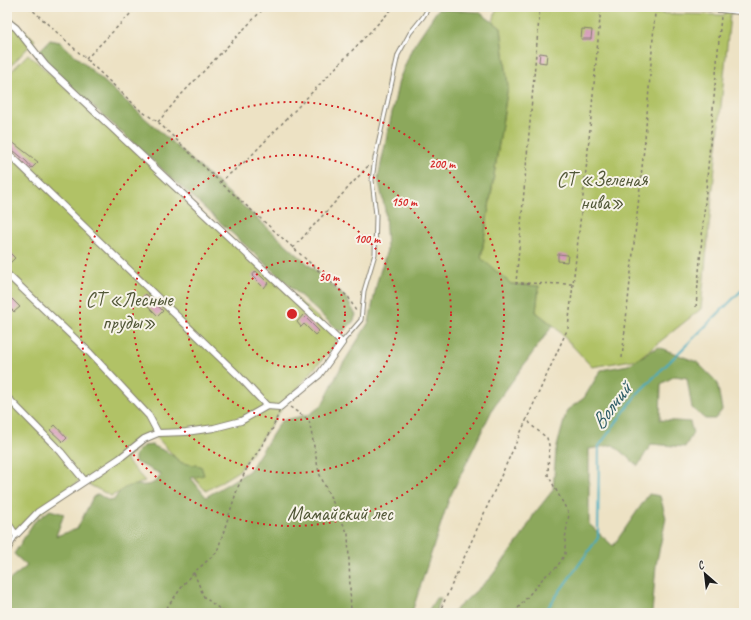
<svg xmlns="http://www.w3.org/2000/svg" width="751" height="620" font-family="Caveat,sans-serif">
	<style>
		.green { fill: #b1c266; stroke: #666f41 }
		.forest { fill: #8ca85b; stroke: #54623c }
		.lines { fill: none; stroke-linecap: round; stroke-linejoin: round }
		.stream { stroke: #41abc1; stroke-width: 2 }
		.building { fill: #d395b6 }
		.lane-casing { stroke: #847f70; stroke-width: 5 }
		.street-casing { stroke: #847f70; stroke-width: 8 }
		.path { stroke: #847f70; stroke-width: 1.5; stroke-dasharray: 3 3; stroke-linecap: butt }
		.lane { stroke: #fff; stroke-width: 3 }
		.street { stroke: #fff; stroke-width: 6 }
		.ring { fill: none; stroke: #d62828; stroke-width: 2; stroke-dasharray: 2 4 }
		.labels { text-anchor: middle; stroke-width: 4; stroke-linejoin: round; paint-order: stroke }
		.park-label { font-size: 20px; fill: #505636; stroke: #f7f3e8 }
		.water-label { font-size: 21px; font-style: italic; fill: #2d5c66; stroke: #f7f3e8 }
		.centre { fill: #d62828; stroke: #f7f3e8; stroke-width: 2 }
		.ring-label { font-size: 12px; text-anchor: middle; font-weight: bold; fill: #d62828; stroke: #f7f3e8; stroke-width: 4; stroke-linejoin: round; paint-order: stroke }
	</style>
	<rect width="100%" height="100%" fill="#f7f3e8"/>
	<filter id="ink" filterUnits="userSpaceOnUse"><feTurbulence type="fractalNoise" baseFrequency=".025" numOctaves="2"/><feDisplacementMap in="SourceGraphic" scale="8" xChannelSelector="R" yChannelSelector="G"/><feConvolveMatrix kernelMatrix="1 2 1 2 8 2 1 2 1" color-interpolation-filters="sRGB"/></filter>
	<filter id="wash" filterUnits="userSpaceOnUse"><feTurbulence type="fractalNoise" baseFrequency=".012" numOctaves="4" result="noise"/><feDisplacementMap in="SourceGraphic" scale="16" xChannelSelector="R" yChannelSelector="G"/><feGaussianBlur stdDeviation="0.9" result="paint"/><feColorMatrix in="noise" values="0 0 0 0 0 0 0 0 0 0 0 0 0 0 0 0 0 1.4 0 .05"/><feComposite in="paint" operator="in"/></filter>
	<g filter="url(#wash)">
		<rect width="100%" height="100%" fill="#ede2c4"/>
		<g class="green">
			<polygon points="497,7 639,7 638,13 724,15 729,7 739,7 730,15 701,309 638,359 592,367 553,325 536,312 539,286 511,284 481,259 508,86 501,28 493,22"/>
			<polygon points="7,15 35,40 7,70"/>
			<polygon points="28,54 338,336 333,347 290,397 240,470 206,491 151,431 126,460 145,481 111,496 80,480 14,536 7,549 7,76"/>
		</g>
		<g class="forest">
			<path d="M438,9L479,12L501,28L508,86L481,258L511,284L539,286L536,312L553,325L494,406L449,499L413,609V613H7V582L27,566L14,554L34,522L50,510L64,514L56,536L77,529L93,497L98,494L109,501L114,500C130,471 149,498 161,474L135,462V454L143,446L152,445L169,453L182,463L201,466L204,475L191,478L206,497L249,471L281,421L310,414L322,405L341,367L369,322L377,282L387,250L385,210L378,178L399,80L412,48Z"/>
			<polygon points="50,40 60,42 346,298 356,315 353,322 345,330 339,331 48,65 40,50"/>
			<polygon points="658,347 697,362 717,382 722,410 715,419 705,419 692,408 687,378 675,376 661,384 660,420 690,422 693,433 685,447 651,444 638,466 613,445 589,449 589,524 613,546 649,494 660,496 666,518 656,565 652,613 452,613 491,577 522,536 534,514 553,490 556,450 567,410 584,398 601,370 628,365"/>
			<polygon points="436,598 441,598 436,613 427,613"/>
		</g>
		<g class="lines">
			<polyline class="stream" points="544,613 598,538 599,446 637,394 744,288"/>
		</g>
		<g id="blocks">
			<g class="building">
				<polygon points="582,29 592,30 591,39 581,39"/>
				<polygon points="540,53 547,54 546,63 539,62"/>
				<polygon points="11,141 38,162 32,168 26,161 7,145"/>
				<polygon points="7,250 15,258 7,266"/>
				<polygon points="558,254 568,255 567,262 558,261"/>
				<polygon points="256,271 268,283 264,288 252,276"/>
				<polygon points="146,294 163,311 158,316 141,299"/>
				<polygon points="12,299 20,307 14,312 7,305"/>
				<polygon points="303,315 319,331 315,335 304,324 301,327 297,322"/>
				<polygon points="55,425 67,438 63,442 50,430"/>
			</g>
		</g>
	</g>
	<g filter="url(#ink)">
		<use href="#blocks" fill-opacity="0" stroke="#847f70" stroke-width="1"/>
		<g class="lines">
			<defs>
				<g id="lane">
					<polyline points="624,7 706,9 744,13"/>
					<polyline points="342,342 361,320 364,291 375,254 376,215 372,180 375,158 398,55 410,33 423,17 429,7"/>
					<polyline points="7,554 16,535"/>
				</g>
				<g id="street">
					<polyline points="7,21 16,28 46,66 342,343 319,375 280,407 267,406 241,421 214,428 186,432 158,433 144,439 120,458 38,512 16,535 7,522"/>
					<polyline points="7,152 237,374 267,406"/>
					<polyline points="7,274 90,353 149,416 158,433"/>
					<polyline points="7,397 61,452 84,480"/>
				</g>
			</defs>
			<use href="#lane" class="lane-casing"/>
			<use href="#street" class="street-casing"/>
			<g class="path">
				<polyline points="29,7 86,59 141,111 158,122 220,182 349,298 357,313"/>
				<polyline points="540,7 516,283 573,284"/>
				<polyline points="86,59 137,7"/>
				<polyline points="158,122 179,97 265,7"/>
				<polyline points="220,182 248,159 394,7"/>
				<polyline points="293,248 369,165"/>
				<polyline points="696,307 721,16"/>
				<polyline points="622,358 645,139 655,13"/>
				<polyline points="290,407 309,420 319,473 348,534 351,613"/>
				<polyline points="194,573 204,597 225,613"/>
				<polyline points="163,613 190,576 217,552 238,487 247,468 272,430 279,412"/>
				<polyline points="439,613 568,328 587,161 601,7"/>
				<polyline points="514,613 544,577 557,567 565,554 565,539 569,514 548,475 549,445 547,438 531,425 527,418"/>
			</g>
			<use href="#lane" class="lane"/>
			<use href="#street" class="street"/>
		</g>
	</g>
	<g class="ring">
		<circle cx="292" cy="314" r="53"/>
		<circle cx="292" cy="314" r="106"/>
		<circle cx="292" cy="314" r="159"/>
		<circle cx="292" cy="314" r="212"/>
	</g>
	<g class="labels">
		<g class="park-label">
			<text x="602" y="186">СТ «Зеленая<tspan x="602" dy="23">нива»</tspan></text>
			<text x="129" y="306">СТ «Лесные<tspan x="129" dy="23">пруды»</tspan></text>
			<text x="340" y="520">Мамайский лес</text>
		</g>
		<g class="water-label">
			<text transform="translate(611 406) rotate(-53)" y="7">Волчий</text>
		</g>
	</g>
	<circle cx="292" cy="314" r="6" class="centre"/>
	<g class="ring-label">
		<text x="442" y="168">200 m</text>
		<text x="404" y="206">150 m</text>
		<text x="367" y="243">100 m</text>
		<text x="329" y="281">50 m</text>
	</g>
	<rect width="751" height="620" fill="none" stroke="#f7f3e8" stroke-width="24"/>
	<g transform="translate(705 574) rotate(332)" stroke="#f7f3e8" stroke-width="3" paint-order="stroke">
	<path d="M0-3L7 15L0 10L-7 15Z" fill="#1c1c1c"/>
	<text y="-6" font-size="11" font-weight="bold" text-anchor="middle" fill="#1c1c1c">С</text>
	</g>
</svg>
